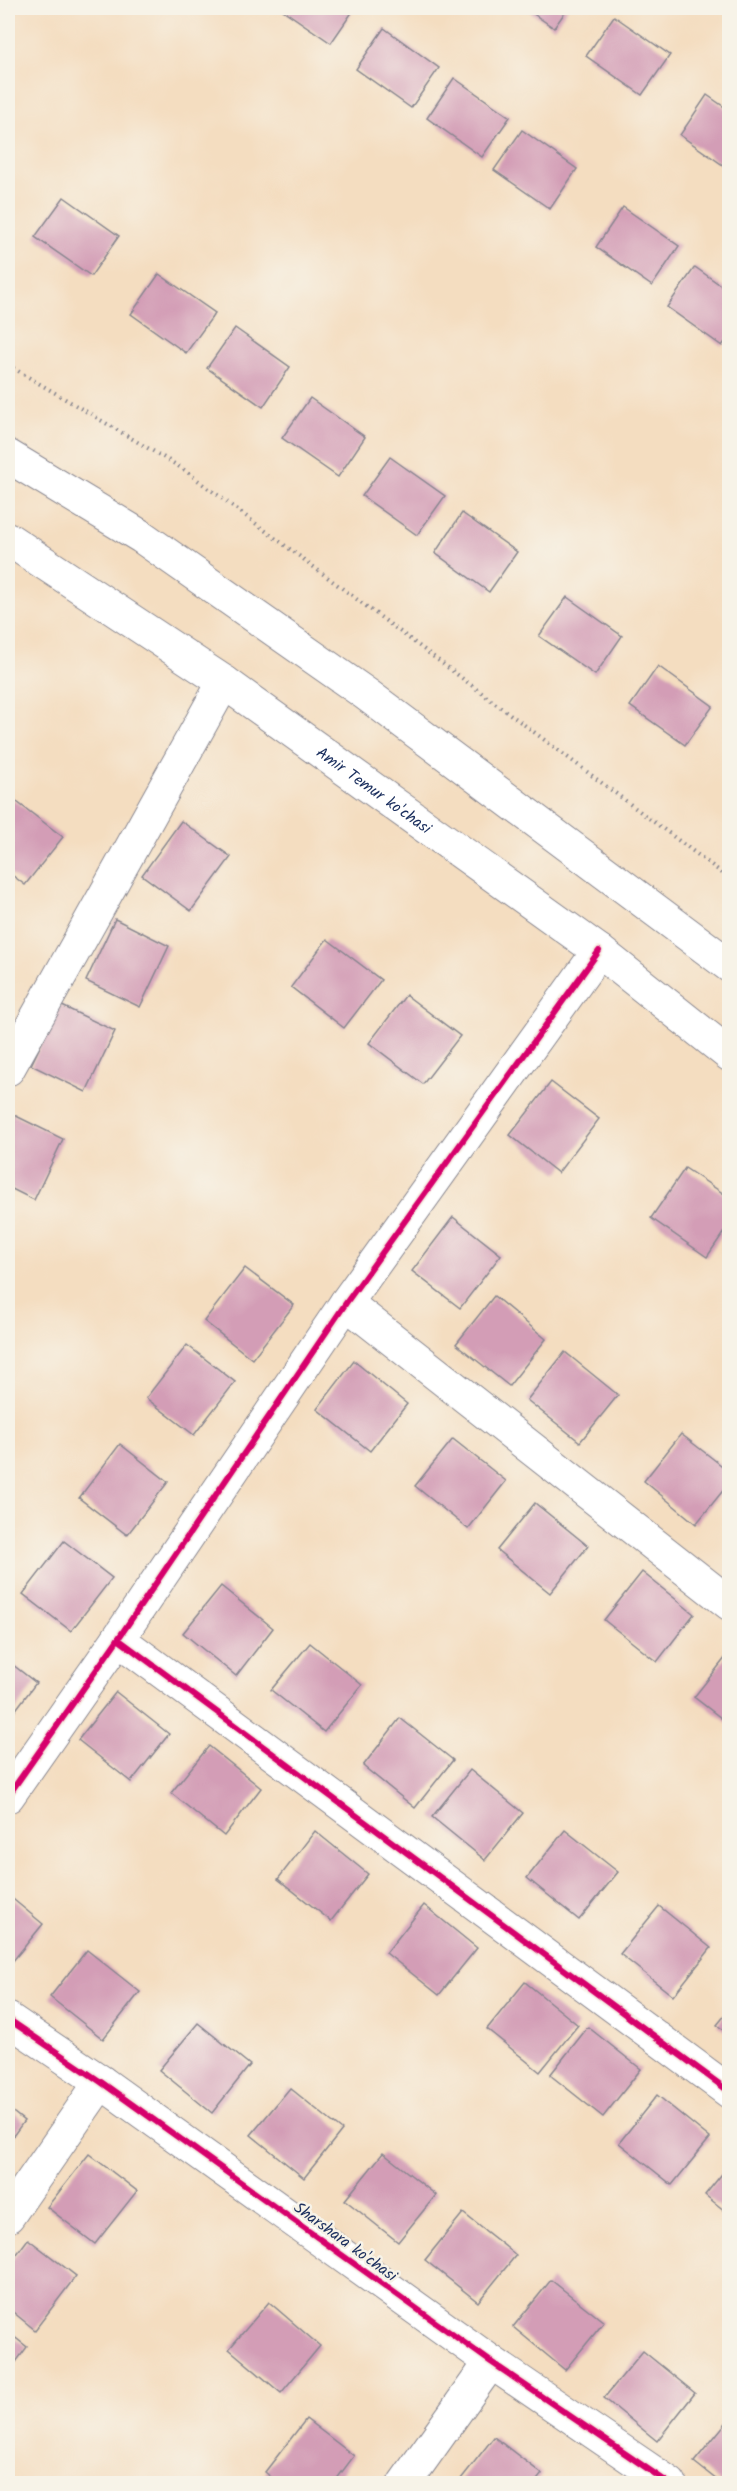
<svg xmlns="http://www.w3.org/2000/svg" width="737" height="2491" font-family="Kalam,sans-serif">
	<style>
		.building { fill: #d39db6 }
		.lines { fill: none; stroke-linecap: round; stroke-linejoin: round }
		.street-casing { stroke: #88868f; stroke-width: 35 }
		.secondary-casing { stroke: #88868f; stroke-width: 35 }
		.path { stroke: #88868f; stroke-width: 4; stroke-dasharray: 1.5 4.5; stroke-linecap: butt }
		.street { stroke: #fff; stroke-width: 33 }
		.secondary { stroke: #fff; stroke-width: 33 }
		.cycleway-casing { stroke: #f7f3e8; stroke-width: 10 }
		.cycleway { stroke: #d6006c; stroke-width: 6 }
		.labels { text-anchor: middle; stroke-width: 5; stroke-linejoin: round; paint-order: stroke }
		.street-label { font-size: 16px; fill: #1b2f5e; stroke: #f7f3e8 }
	</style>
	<rect width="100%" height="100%" fill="#f7f3e8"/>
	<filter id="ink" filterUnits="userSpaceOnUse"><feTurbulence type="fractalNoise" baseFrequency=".0167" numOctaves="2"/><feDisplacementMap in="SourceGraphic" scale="12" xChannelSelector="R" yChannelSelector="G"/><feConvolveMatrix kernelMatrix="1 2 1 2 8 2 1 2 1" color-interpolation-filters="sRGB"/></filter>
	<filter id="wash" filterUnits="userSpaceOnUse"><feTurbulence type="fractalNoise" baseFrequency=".008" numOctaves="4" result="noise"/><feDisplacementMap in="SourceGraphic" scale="24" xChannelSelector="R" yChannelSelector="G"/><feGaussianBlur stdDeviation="1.35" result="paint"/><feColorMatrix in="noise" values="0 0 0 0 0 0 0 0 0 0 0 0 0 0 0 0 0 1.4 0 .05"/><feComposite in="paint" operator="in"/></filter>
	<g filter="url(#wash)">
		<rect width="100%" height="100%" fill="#f4ddc0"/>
		<g id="blocks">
			<g class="building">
				<polygon points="280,8 355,8 331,43"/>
				<polygon points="525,8 568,8 554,28"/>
				<polygon points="614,16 670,55 642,95 586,56"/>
				<polygon points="384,28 439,68 411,108 356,69"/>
				<polygon points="454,78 510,117 482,157 427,118"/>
				<polygon points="707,95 730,111 730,170 680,135"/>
				<polygon points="522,130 577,169 550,209 494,170"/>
				<polygon points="64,197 119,236 91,276 35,237"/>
				<polygon points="623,207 679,246 652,286 596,247"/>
				<polygon points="695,267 730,292 730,335 722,346 667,307"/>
				<polygon points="159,274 215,313 186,353 131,314"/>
				<polygon points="235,328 290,367 263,407 207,368"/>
				<polygon points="310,398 365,437 338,477 282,438"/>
				<polygon points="390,457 445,496 417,535 362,496"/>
				<polygon points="462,513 517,552 489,592 435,553"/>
				<polygon points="567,597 622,636 595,675 539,636"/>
				<polygon points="658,666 713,706 685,745 630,706"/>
				<polygon points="9,796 63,837 25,885 8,872 8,798"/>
				<polygon points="181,821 231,857 191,911 142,875"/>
				<polygon points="115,919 169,946 140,1007 86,981"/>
				<polygon points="327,939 381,980 344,1028 291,987"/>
				<polygon points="406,995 460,1036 423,1084 369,1043"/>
				<polygon points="60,1005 115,1031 86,1092 31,1065"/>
				<polygon points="551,1082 599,1119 558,1173 510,1135"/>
				<polygon points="8,1112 63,1139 34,1200 8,1187"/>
				<polygon points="685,1168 730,1198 730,1223 707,1257 651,1218"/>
				<polygon points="453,1217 501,1255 460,1308 412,1271"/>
				<polygon points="245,1268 294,1305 252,1359 204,1321"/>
				<polygon points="494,1296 546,1339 509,1386 456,1344"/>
				<polygon points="187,1345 235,1382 194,1435 146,1398"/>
				<polygon points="565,1352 618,1395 580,1442 527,1400"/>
				<polygon points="354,1361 407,1404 370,1451 317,1409"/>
				<polygon points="681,1434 730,1472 730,1482 696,1524 644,1481"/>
				<polygon points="453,1439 506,1481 468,1529 415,1486"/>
				<polygon points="120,1444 168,1482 127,1535 79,1498"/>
				<polygon points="535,1503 588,1546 550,1593 497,1550"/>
				<polygon points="64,1541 112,1578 71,1631 23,1594"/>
				<polygon points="642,1572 694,1614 657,1662 604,1620"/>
				<polygon points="221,1586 273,1628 236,1676 183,1633"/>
				<polygon points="310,1643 362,1685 324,1732 271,1690"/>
				<polygon points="730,1652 730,1725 694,1697"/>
				<polygon points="8,1661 36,1683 8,1720"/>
				<polygon points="116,1692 169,1734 131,1782 78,1740"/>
				<polygon points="400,1718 453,1760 415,1808 363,1766"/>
				<polygon points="209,1746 261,1788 224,1836 171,1793"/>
				<polygon points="470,1770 523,1813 485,1860 432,1817"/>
				<polygon points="565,1830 618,1872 579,1920 527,1878"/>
				<polygon points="315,1831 368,1874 331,1921 278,1879"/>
				<polygon points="8,1895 43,1924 8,1967"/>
				<polygon points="424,1905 477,1948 439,1995 386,1953"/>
				<polygon points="659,1906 711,1948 673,1996 620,1954"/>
				<polygon points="87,1950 140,1992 103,2039 50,1997"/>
				<polygon points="525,1982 578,2025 540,2072 487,2029"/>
				<polygon points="730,2009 730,2035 717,2025"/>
				<polygon points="198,2023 250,2065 212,2113 159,2070"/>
				<polygon points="588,2027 641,2069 603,2117 550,2075"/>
				<polygon points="290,2088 342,2130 304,2178 251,2135"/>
				<polygon points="657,2095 710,2138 672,2185 619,2143"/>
				<polygon points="8,2108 24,2121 8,2143"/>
				<polygon points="383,2153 436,2195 398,2242 345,2200"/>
				<polygon points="89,2154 137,2191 95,2244 47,2207"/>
				<polygon points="730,2164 730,2215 705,2195"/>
				<polygon points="463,2213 516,2255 478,2302 425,2260"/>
				<polygon points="28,2239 76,2276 35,2330 8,2308 8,2266"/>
				<polygon points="551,2280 604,2322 565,2370 513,2327"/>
				<polygon points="269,2302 320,2346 281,2393 229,2349"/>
				<polygon points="8,2332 27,2347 8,2373"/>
				<polygon points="643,2351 695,2393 657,2441 604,2398"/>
				<polygon points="730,2418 730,2484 722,2484 694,2462"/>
				<polygon points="306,2419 354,2456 333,2484 279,2484 265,2472"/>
				<polygon points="494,2437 542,2474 534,2484 457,2484"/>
			</g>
		</g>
	</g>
	<g filter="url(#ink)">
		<use href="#blocks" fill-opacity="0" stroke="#88868f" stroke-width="1.5"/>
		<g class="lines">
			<defs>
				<g id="street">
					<polyline points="8,1069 224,682"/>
					<polyline points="346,1303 730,1604"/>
					<polyline points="118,1639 730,2092"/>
					<polyline points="8,1796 118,1639 346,1303 599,951"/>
					<polyline points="8,2019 101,2082 491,2362 670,2484"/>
					<polyline points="8,2216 101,2082"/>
					<polyline points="404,2484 491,2362"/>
				</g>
				<g id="secondary">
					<polyline points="8,456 142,537 366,694 730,966"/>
					<path id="s1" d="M8,539L224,682L599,951L730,1055"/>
				</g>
			</defs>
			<use href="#street" class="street-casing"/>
			<use href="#secondary" class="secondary-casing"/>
			<polyline class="path" points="8,365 183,469 730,879"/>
			<use href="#street" class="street"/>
			<use href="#secondary" class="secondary"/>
			<defs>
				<g id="cycleway">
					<polyline points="118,1639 730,2092"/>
					<polyline points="8,1796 118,1639 346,1303 599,951"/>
					<polyline points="8,2019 101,2082 491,2362 670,2484"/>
				</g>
			</defs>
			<use href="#cycleway" class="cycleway-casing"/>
			<use href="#cycleway" class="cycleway"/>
		</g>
	</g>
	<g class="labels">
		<g class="street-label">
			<text dy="6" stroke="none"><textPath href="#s1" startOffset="444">Amir Temur ko'chasi</textPath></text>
			<text transform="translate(346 2241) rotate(36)" y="6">Sharshara ko'chasi</text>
		</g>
	</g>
	<rect width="737" height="2491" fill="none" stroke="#f7f3e8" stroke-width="30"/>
</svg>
